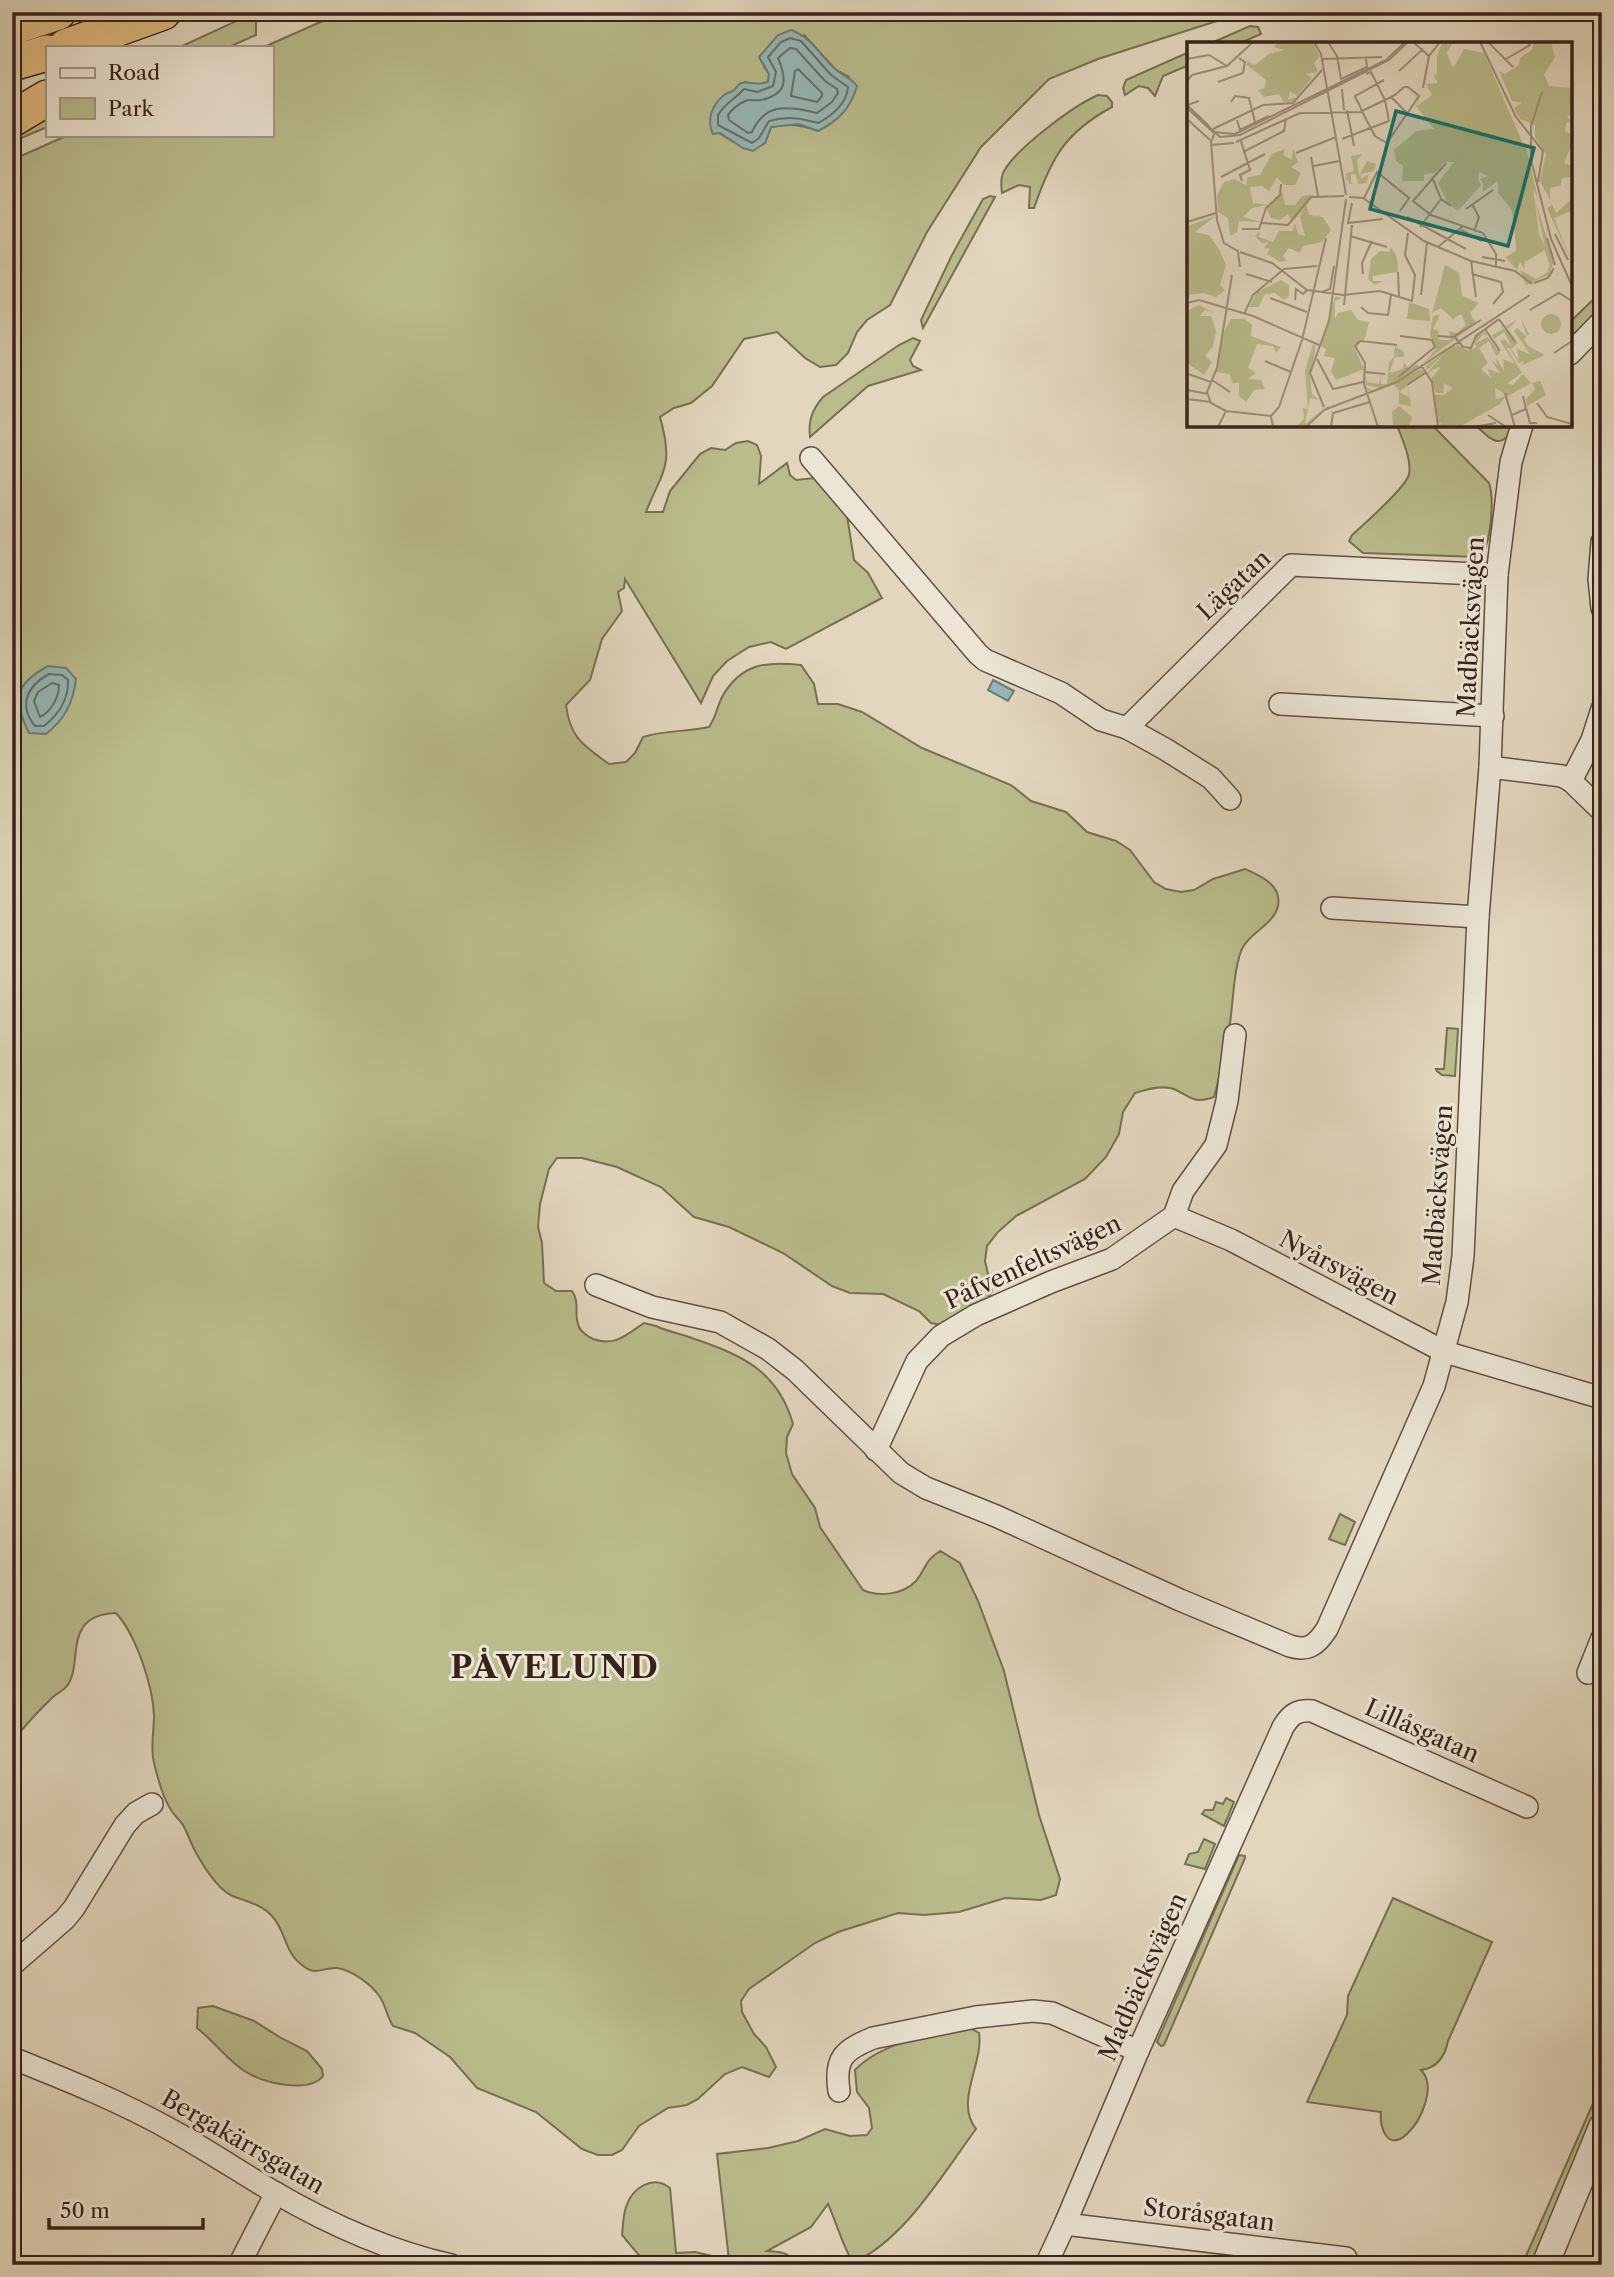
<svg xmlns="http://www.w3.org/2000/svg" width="1614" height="2277" font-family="'Libre Caslon Text',serif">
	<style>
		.green { fill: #babc8c; stroke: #787053; stroke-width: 2; fill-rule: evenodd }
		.water { fill: #95b8b6; stroke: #6f7c78; stroke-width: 2 }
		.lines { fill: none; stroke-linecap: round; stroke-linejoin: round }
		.shore { stroke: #666e68; stroke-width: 2 }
		.minor-casing { stroke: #625043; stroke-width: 24 }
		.tertiary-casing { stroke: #625043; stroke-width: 29 }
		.trunk-casing { stroke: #37231a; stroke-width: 38 }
		.minor { stroke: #ece5d5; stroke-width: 21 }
		.tertiary { stroke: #ece5d5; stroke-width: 26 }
		.trunk { stroke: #e1bc7f; stroke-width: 35 }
		.labels { text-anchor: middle; stroke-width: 6; stroke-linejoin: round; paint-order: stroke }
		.street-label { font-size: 24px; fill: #37231a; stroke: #ece5d5 }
		.district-label { font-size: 32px; font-weight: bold; letter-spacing: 2px; fill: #37231a; stroke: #ece5d5 }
		.inset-road { fill: none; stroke: #9e8f7c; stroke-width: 2 }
		.view { fill: #0f766e; fill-opacity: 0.15; stroke: #0f766e; stroke-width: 3.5 }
		.inset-edge { fill: none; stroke: #37231a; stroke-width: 3.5 }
	</style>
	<rect width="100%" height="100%" fill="#e2d7be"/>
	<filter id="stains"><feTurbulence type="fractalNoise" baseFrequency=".00286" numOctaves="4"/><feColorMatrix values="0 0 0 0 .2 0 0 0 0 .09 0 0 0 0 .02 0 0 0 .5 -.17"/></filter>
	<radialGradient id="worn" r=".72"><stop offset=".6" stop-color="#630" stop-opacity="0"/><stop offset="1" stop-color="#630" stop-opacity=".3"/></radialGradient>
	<g class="green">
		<polygon points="256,12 256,35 229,47 180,47"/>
		<path d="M343,12H1245L1098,59L1049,79L981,147L927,232L890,305L867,320L857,332L848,353L836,365L820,367L805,358L777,332L744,339L712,386L691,403L674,408L660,417C674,467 663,469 646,512H663L670,491L700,454L711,448L725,450L736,443L748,441L757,445L761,456L759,484L787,463L790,475L796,480L815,478L845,503L854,560L868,573L882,598L786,649L771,642L749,647L727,661L713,676L701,703L625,579L624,588L618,592L622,611L602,639L590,680L566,705C570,738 583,745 609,764L626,762L635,753L643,737C664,730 687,732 709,727C716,717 717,707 722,697C741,663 767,661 801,665L814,684L818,704H838L862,712L922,748L1011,785L1031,801L1066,812L1087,832L1116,841L1130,850L1154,882L1166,889L1181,892L1194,890L1213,879L1245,869C1261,876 1282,885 1278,906C1274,924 1251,932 1243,947C1234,963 1233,1004 1230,1023C1226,1048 1221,1073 1214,1097C1194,1104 1191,1097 1176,1090C1164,1084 1147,1089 1135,1093L1123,1112L1119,1134L1106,1157L1085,1179L1016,1216L998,1232L987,1246L985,1261L992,1291L986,1302L941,1325L931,1323L919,1311L883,1294L850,1293L832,1286L783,1253L729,1227L694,1217L661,1187L617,1167L582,1158H557L549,1169L540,1204L538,1227L542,1243L544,1283L556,1291H572C580,1302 574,1312 578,1324C579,1331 587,1336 593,1339C615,1347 626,1335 644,1323L656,1326C668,1332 680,1333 692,1338C741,1355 778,1370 793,1424L787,1437L786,1453L792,1474L815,1508L820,1527L863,1590C878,1597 903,1595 916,1581C926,1569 924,1561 940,1551L960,1563L978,1601L1004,1671L1039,1815L1060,1879L1056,1895L1041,1900L1005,1898L959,1912L924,1915L898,1913L838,1932L815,1943L749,1989L741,2001L742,2012L754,2034L766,2047L776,2067L769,2077L742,2067L725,2074L698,2099L687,2105L668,2108L639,2126L622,2150L612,2155H598L582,2149L536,2112L477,2088L450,2057L415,2033L393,2026C387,2017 386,2006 380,1997C371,1984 352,1970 337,1968C322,1967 316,1977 302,1965C284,1952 286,1931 272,1916C262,1905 249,1902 235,1897C218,1891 202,1864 194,1849C190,1841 187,1832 183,1825C180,1820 176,1817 173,1813C163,1799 158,1779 154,1763C150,1747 154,1732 154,1716C153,1686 136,1635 116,1613C60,1615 85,1665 66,1687C63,1691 57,1693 53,1697C39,1710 24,1727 12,1742V160L68,135H271V47H264ZM804,35L836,70L849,77L818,131C802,125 788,123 771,127L765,143L734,142L719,133L745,82L756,85L768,82L769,74L764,67Z"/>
		<polygon points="1250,26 1258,27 1261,34 1238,44 1209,44"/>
		<polygon points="1189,52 1189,65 1163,76 1155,96 1148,88 1139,86 1125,95 1123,88 1126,80"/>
		<path d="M1098,95L1107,96L1112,102V107C1064,133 1051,159 1034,208H1029L1030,187L1019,185L1002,193C1001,186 1000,178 1004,171C1017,148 1073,106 1098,95Z"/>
		<polygon points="47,113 47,127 12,142 12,133"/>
		<polygon points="990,196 995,197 923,328 921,320 952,255 983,199"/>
		<polygon points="1602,291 1602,309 1570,342 1570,322"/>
		<path d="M913,338L920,341L910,360L913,366L921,370L868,386L810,437C808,421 812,410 823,397L899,345Z"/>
		<path d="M1397,425H1432L1489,483C1494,498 1492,547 1479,557L1363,553L1349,541L1352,535C1364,524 1407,487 1409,474C1412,460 1402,439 1397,425Z"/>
		<path d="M1475,425H1516C1500,451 1493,441 1475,425Z"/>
		<polygon points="1447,1028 1458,1029 1455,1076 1442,1075 1437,1071 1436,1069 1444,1069"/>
		<polygon points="1340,1514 1355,1522 1345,1545 1329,1539"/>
		<polygon points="1226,1798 1234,1802 1224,1826 1202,1814 1205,1810 1213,1810 1216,1802 1223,1804"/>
		<polygon points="1204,1839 1215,1844 1205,1869 1185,1864 1189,1854 1198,1852"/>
		<polygon points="1239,1855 1245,1856 1245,1858 1164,2045 1161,2046 1157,2042"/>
		<path d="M1393,1898L1492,1942L1448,2041C1445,2056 1437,2068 1421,2070C1437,2086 1421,2121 1407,2134C1388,2152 1379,2128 1381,2112L1307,2102L1347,2015L1348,1996Z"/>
		<path d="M213,2006L254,2021L281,2038L307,2051L322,2069L323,2076C309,2094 264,2083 246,2072C228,2061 214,2041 197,2028L198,2008Z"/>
		<path d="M970,2028L979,2033C984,2063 954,2102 976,2129C942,2175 905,2239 853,2263C842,2244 837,2224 828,2204L811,2227L767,2251C780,2252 789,2251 795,2265H647L622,2235C623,2226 623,2216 626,2207C632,2188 653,2174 670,2188L676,2253L695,2252L729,2260L717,2154L768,2148L798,2141L825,2129L850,2136L867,2135L872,2128L869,2108L857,2092L855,2070C883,2041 932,2035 970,2028Z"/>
		<polygon points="1602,2083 1602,2100 1549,2222 1533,2265 1522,2265"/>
	</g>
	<g class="water">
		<path d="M791,30C812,38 819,54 834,68C842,76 849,76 857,86C851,108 838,121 818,131L799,124L771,127L765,143L753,151L743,148L720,133L713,134C706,120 712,105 724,95C727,92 731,93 734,90C737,88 738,84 741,83C749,81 755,86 768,82L769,74L759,57L778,35Z"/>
		<path d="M48,666L66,668L76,679C73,703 65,719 46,734L29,733C13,700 13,685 48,666Z"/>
		<polygon points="993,680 1014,691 1008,701 988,690"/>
	</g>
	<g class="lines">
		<g class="shore">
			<path d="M790,38L801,41L831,75L848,87C847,103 832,116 818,123C800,118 787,116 769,121L759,138L752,143L718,125V115C725,103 735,99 744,89L757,92L773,86L776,72L768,57L781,42Z"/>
			<path d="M790,48L796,49L825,81L837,89L838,93L832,102L817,113C789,107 766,101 752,132L748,133L729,120L728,115C732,109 737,105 745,101C750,99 756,101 761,100C788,94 787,79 778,58Z"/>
			<polygon points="798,69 822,93 822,96 817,102 791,96 795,71"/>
			<path d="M49,674L62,675L68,680C69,699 58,715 44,726H35C18,705 27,686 49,674Z"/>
			<path d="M52,683L59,685C59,697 51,712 40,717L34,701L38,692Z"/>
		</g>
		<defs>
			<g id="minor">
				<polyline points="1570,354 1602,321"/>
				<polyline points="811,458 978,654 985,660 1061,693 1101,720 1127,728 1165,749 1211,778 1230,799"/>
				<polyline points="1602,542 1599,579 1602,608"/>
				<polyline points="1280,704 1493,716"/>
				<polyline points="1127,728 1291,565 1497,575"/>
				<polyline points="1490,767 1562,776 1571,781 1602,811"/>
				<polyline points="1571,781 1592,740 1602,709"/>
				<polyline points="1332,908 1478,917"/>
				<polyline points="1174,1216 1231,1240 1445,1352 1602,1398"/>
				<path d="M596,1285L652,1307L720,1322L768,1349L795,1370L901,1473L926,1488L996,1516L1180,1600L1290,1646C1309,1652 1317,1644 1327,1629L1434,1386L1457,1302L1463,1256L1478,917L1490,767L1497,575L1511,462L1522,425"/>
				<polyline points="876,1450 917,1361 941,1336 976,1315 1051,1282 1112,1259 1174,1216 1183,1191 1216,1145 1227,1101 1235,1035"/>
				<polyline points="1588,1673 1602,1638"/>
				<polyline points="12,1965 65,1919 74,1908 125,1825 136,1813 152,1804"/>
				<path d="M12,2058C67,2080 122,2102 173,2131C207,2150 240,2172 274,2192C329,2224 389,2251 451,2265"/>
				<path d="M839,2091C834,2058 844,2050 873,2038L976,2017L1033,2011L1052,2013L1138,2051"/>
				<polyline points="1065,2224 1346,2258"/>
				<polyline points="239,2265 276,2193"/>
				<path d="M1046,2265L1065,2224L1138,2051L1283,1727C1291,1714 1297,1710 1312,1711L1527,1807"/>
			</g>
			<polyline id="tertiary" points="1545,2265 1602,2127"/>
			<g id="trunk">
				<polyline points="12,27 58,12"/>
				<polyline points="66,47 163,12"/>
				<polyline points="12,63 47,53"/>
				<polyline points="12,119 47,98"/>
			</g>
		</defs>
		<use href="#minor" class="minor-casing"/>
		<use href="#tertiary" class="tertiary-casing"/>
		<use href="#trunk" class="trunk-casing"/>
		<use href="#minor" class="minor"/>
		<use href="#tertiary" class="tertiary"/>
		<use href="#trunk" class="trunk"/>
	</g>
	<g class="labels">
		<g class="street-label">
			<text transform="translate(1234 585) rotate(-43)" y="8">Lägatan</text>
			<text transform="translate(1471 627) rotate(-87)" y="8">Madbäcksvägen</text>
			<text transform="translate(1438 1195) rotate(-86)" y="8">Madbäcksvägen</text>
			<text transform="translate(1033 1262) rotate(-25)" y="8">Påfvenfeltsvägen</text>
			<text transform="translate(1339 1268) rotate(28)" y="8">Nyårsvägen</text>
			<text transform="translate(1422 1731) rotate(24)" y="8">Lillåsgatan</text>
			<text transform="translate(1143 1977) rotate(-66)" y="8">Madbäcksvägen</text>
			<text transform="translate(243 2142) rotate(30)" y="8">Bergakärrsgatan</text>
			<text transform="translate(1209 2215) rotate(7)" y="8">Storåsgatan</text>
		</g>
		<g class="district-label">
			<text x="555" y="1678">PÅVELUND</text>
		</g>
	</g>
	<g transform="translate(1187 42)">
		<rect width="385" height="385" fill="#e2d7be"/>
		<path d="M91,0H125L133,14L127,21L131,30L119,32L125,36L110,54L103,49L101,58L108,55V59L97,60L92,52L77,55L71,49L78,45L79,38L60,23V19L68,23L82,12L97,8L87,5ZM255,0H266L260,11L266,26L277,7L297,11L337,104L338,101L351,157L346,146L352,192L358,205L348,158L367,220L362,233L339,243L333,228L349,237L361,230L362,223L358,208L338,220L337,227L333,220L330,228L318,215L329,209V203L325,168L311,151V139L296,150V141L293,137L301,134L292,130L291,137L294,143L271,169L261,162L251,141L267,120H257L248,131L237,132V139H215L216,124L209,119L207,108L229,89L247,87L229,64L235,48L230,64L245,53L239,42L251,41L247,34L248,30L250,34V14ZM346,0H364L368,15L357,32L362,44L385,46V73L380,74L384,80L379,81L378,89L385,93V102L377,121L385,124V135L375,136L374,143L363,146V158L353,139L359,112L348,95V83L333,77L327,66L335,61L325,59L312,29L318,32L332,23L333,16L346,7ZM106,106L111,120L104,125L114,131L108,143H97L90,135L82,149L75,144L63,145L66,161L80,163L65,166L56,175L74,180L52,179L50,190L43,194L41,176L31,170L30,153L37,140L47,137L59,143L61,135L73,133L85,112L98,107L96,113L105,118ZM176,112L170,118L172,134L180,119L189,122L187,129L174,132V137L182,132L179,141L171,142L169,132H164V141L168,142H163L160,137V144L159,131L167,129L164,114ZM95,149L98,163H108L115,154L127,153L113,171L107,169L112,172L105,180L101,172L93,178L84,176L79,166ZM385,157V169L367,176L385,220L360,166L365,163L369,171ZM119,163L122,173L136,175L144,188L135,200L116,204L113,211L102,206L96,214L100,219L93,220L80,212L83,207L77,206L82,200L75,201L68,194L73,189L72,195L86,200L92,189H105L108,181L111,192L118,194L113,174ZM28,174L8,190L22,193L32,207L39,223L33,243L38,248L29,255L17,251L0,253V184ZM204,205L210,215L211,230L186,234V239H196L188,243L181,237L184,217L193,209L202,210ZM258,223L272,231L275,254L292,261L283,271L289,281L235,322L245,312V299V311L249,308L243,292L246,274L253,273L246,287L251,288L252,298H264L262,289L270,291L279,283L274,272L266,277L254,266L245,271ZM94,238L102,243V254L97,258L88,251L78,252L72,265H62L70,250ZM148,254L155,256L148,259V276L151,271L164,268L171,278L182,280L178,296L168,307L177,327L149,338L144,329L148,316L137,314L139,307L133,303ZM222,260L242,267L243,279L220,277ZM12,263L27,271L18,268L13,274H24L29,289L26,304L18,314L25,320L17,333L0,321V269ZM354 282a10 10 0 1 1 20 0a10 10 0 1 1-20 0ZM44,277H58L65,283L64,294L94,305L89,311L86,304L70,302L61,326L69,331L61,337L74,338L78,347L67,348L59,360L52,354V341H45L43,332L29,330L36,292ZM334,277L342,292L337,297L341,304L358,313L335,323L337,319L332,321L322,306L320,307L335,331L320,341L326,343L336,332L344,341L321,354L308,346L309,357L319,354L313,362L272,385H252L255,380L251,382L247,353H257L266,346L257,341L256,351H249L244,337L254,324L242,330L245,334L241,330L257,312L240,328L239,324L267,303L269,306V302L279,308L289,306L288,299L289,295L297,290L301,294L296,292L289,301L301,295L313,311L309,314L302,299L292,306L301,321L294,327L305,337L300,327L313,331L304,318L310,323L309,316L317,329L316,317L328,322L313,299L317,297L325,305L317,290L307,297L314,311L305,293L316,287L314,283L327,300L319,284L330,278L321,287L331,301L324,307L332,319L330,307L343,312L327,289L330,286L340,295ZM126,302L129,305L123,333L125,352L132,358L123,356L118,382L133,369L118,385H110L117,376L116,366L121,367L118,329ZM208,304L217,310V315H208L202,331L216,327L217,320L221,326L208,336L230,322L232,325L205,342L195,346L182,350L179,345L185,349L194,346L179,343L178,332L180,340L192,342L194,332V342H200L202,320L210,312L207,314ZM233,327L238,330L212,350L222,355L221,344L224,364L212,362V348L207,343ZM353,339L359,353L340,364L339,357L348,347L345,341ZM212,364L225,375L222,385H206L205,370Z" fill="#babc8c"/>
		<path class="inset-road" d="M127,0L134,12L159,153M141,0L150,14L154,37L180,25L179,17M226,0L242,14M293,0L329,75M301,0L326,25M0,17L22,13L40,24M135,17L195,15M319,17L343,3L340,0M212,29L236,7M179,32L184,30L198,58L202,79M0,39L5,33L40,24L66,0M31,40L56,31L58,20L52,16M236,46L242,14L253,0M155,47L157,68M355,50L344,84V118L364,197L385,244M204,55L222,73M12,59L0,63L22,84M44,60L48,54L62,56L68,80M0,66L26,90L48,92L199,18L218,0M160,68L167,104M329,75L356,109L351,140M0,77L23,98M50,78L53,88L82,74M21,84L33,95L53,93L202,18L221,0M26,87L76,63L106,61L135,28M28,90L24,100L30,178L37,201L51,209L53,225M155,97L202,79M54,99L63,128L53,133L55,139M49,100L113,71L175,70V69L198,58L208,53L217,45H221L232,54L200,101L188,94L180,79L175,69L172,62L168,55V54L197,38M24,103L47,101M56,110L97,89L99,77M109,111L149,95M124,115L131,154M259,121L226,159L244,173L296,191L309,212V225M127,124L152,119M34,135L78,112M245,135L254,157L264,164M162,155L176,156L237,199L284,219L328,229L345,242M177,156L190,130L222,156L213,169M165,161L161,181L196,177M285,162L292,175L288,187M279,167L306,148M220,175L279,207M0,180L29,171M75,181L101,183L124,155L157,154M233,185L254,157M55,187H72L79,166L93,153L94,142M274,188L295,199M368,192L381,218M163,194L200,205M360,196L368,223M251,205L276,184M53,210L85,221L120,248L156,253L193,249L225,259L228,233L218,213L221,191M295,215L318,219M284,219L289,255M211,230L212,255M59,232L85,240M176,232L175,221L185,199M285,232L314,240L316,250L306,262M347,241L361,236L367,226M135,250L143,247L147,224M234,253L240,201M83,256L120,270M108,258L109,247L116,252L120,248M0,261L12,258L66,274L132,303M157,263L165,183M174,265L181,271L201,273L204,253M343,268L372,251L385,259M57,272L66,253L97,227L130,224M312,277L328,300M298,287L313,309M251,294L266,295L294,278M267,294L276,305L284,306L289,294L312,277M367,311L385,299M130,317L146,347L176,340M78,319L104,330M234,323L245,340L251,385M177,330L198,332M1,332L24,340M211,335L248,305L245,298L213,294M25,338L43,350M220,343L240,330M0,348L21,352M318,351L328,385M0,357L24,360M350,361L360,375L385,382L383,385M137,365L123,331L142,279L159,157M142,365L137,368L210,340L343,253M339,366L343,381H350M39,369L24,361L20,350L30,326L45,233M301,373L319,385M325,373L339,367L336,354M31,385L39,369L84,374M86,385L84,374L92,365L115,298L139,196M119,385L137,368M144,385L146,371L183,360M191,385L177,342L178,321L168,304L173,299L210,303M287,385L309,381"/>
		<path class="view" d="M209,69L347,106L321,204L183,167Z"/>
		<rect width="385" height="385" class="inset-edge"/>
	</g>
	<rect width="1614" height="2277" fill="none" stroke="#e2d7be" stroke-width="42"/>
	<rect x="14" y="14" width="1586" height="2249" fill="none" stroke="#37231a" stroke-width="3.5"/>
	<rect x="21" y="21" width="1572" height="2235" fill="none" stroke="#37231a" stroke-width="2"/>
	<rect x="46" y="46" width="228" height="91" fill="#ece5d5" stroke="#a4978a" stroke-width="2"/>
	<rect x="60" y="68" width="35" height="10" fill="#ece5d5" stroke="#a4978a" stroke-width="2"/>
	<text x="108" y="80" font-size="21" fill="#37231a">Road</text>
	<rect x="60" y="98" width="35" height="21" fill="#babc8c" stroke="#a4978a" stroke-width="2"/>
	<text x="108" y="116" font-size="21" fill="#37231a">Park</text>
	<path d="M49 2218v10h154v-10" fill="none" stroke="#37231a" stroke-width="3.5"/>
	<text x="60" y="2218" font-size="21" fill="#37231a" stroke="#ece5d5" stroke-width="5" paint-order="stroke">50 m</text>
	<rect width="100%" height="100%" filter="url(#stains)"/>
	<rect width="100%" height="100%" fill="url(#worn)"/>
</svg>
